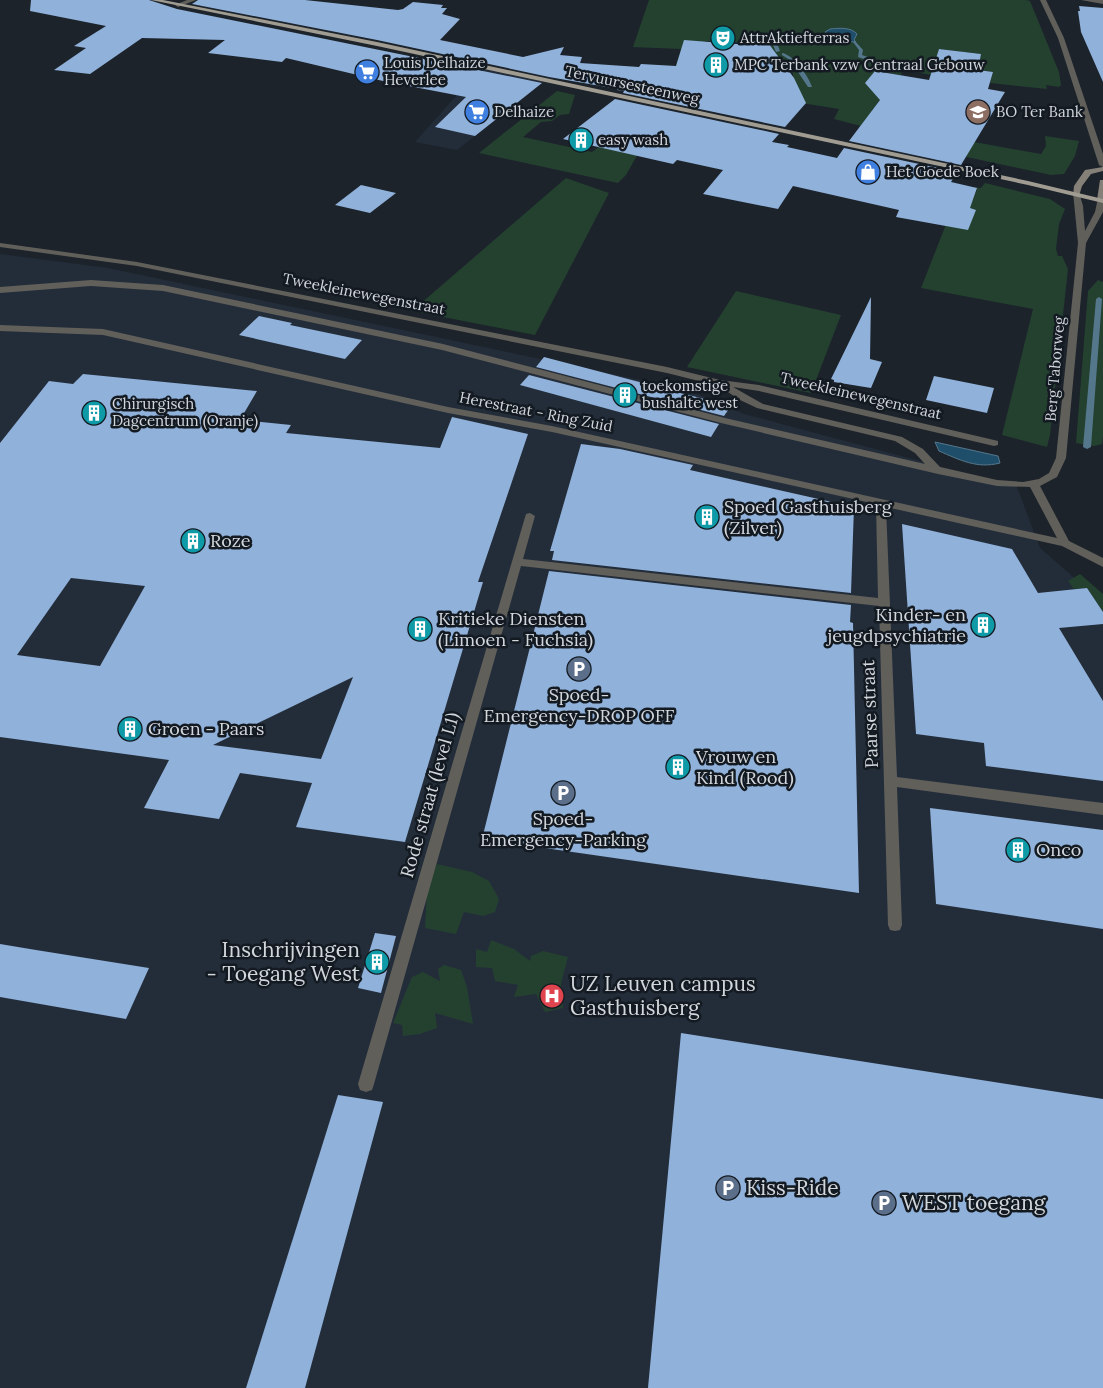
<svg xmlns="http://www.w3.org/2000/svg" width="1103" height="1388" font-family="Lora,serif">
	<style>
		.built { fill: #232d3a }
		.green { fill: #244130; fill-rule: evenodd }
		.water { fill: #1f4e6a; stroke: #55778c }
		.lines { fill: none; stroke-linecap: round; stroke-linejoin: round }
		.stream { fill: #55778c; fill-rule: evenodd }
		.building { fill: #90b1da; fill-rule: evenodd }
		.street { fill: #615f5a; fill-rule: evenodd }
		.secondary { fill: #858179; fill-rule: evenodd }
		.primary { fill: #a09c91; fill-rule: evenodd }
		.labels { text-anchor: middle; stroke-width: 5; stroke-linejoin: round; paint-order: stroke }
		.far-poi-label { font-size: 15px; fill: #d2d7dc; stroke: #131a21; text-anchor: start }
		.far-street-label { font-size: 15px; fill: #d2d7dc; stroke: #131a21 }
		.poi-label { font-size: 18px; fill: #d2d7dc; stroke: #131a21; text-anchor: start }
		.street-label { font-size: 18px; fill: #d2d7dc; stroke: #131a21 }
		.near-poi-label { font-size: 21px; fill: #d2d7dc; stroke: #131a21; text-anchor: start }
	</style>
	<rect width="100%" height="100%" fill="#1c232b"/>
	<g class="built">
		<polygon points="483,66 545,80 457,150 415,142"/>
		<polygon points="0,254 108,268 688,390 744,414 1017,487 1040,548 1103,603 1103,1388 0,1388"/>
	</g>
	<g class="green">
		<path d="M649,0H1026L1030,1L1059,72L1061,85L1059,87L1046,85L1047,89L990,83L993,72L945,67L979,62L981,54L939,49L932,75L902,70L901,75L875,71L866,83L886,91L861,126L834,119L839,109L801,103L669,88L681,49L633,47ZM705,41L769,44L778,57L752,70L793,73V78L694,83Z"/>
		<polygon points="557,91 575,95 569,114 560,115 552,121 541,122 523,137 592,152 610,138 647,138 626,175 618,183 479,153"/>
		<polygon points="1045,136 1079,141 1075,156 1064,174 1051,175 943,152 974,142 1041,154 1046,146"/>
		<polygon points="566,178 609,193 535,335 412,311"/>
		<polygon points="985,183 1050,199 1065,209 1059,224 1056,249 1058,256 1062,256 1068,269 1050,435 1047,447 1002,435 1033,309 921,288 954,204 971,204 977,190 973,187 981,188"/>
		<polygon points="1098,280 1103,282 1103,436 1102,444 1094,446 1076,443 1088,291"/>
		<polygon points="736,291 841,315 811,393 687,367"/>
		<polygon points="1080,574 1103,594 1103,612 1087,588 1074,589 1068,581"/>
		<polygon points="437,864 472,872 489,881 499,899 495,912 483,916 464,912 456,934 425,928 427,890"/>
		<polygon points="491,940 514,949 530,961 531,956 543,951 568,957 561,984 563,1008 545,1012 536,994 514,997 518,985 495,981 492,968 476,967 476,949 487,952"/>
		<polygon points="444,965 461,970 467,987 473,1024 435,1013 437,1028 420,1034 403,1036 402,1025 393,1023 412,977 423,972 440,981 438,969"/>
	</g>
	<g class="water">
		<path d="M830,29C839,28 851,27 857,34L854,40L856,42C851,43 834,37 827,34L825,32Z"/>
		<path d="M935,442L998,456L1000,463C977,469 960,460 939,451Z"/>
	</g>
	<g class="lines">
		<g class="stream">
			<polygon points="751,33 754,36 777,43 780,51 776,52 773,45 751,38 749,34"/>
			<polygon points="855,41 863,50 862,55 874,59 874,64 870,64 870,61 858,57 859,50 853,42"/>
			<path d="M782,53C794,55 809,77 812,87H808L790,60L782,55Z"/>
			<polygon points="1099,297 1102,299 1091,447 1087,449 1083,447 1096,299"/>
		</g>
	</g>
	<g class="building">
		<polygon points="31,0 149,0 177,9 542,83 475,136 435,127 466,97 383,81 286,58 282,62 208,53 225,40 142,38 90,74 54,70 86,48 74,46 106,26 30,11"/>
		<polygon points="198,0 305,0 398,10 403,9 413,2 443,5 441,8 447,8 442,14 460,19 440,40 523,57 564,47 560,55 582,57 580,63 639,67 641,64 676,66 684,40 735,44 769,44 794,78 806,103 785,127 623,93 624,91 617,90 618,89 549,77 377,40 192,4"/>
		<polygon points="1079,6 1103,8 1103,82 1081,32 1078,11 1080,11"/>
		<polygon points="939,49 981,54 978,70 993,72 988,89 1005,92 961,165 849,141 880,100 865,83 875,71 929,80"/>
		<polygon points="615,99 779,134 772,142 789,145 787,147 837,158 844,148 957,172 951,182 977,188 970,208 976,210 968,230 896,217 899,210 793,186 778,209 703,194 723,170 677,160 673,164 563,139"/>
		<polygon points="361,185 396,193 370,213 335,205"/>
		<polygon points="871,297 870,359 882,362 871,388 834,382 834,380 831,379"/>
		<polygon points="259,316 292,323 290,325 362,340 345,359 239,335"/>
		<polygon points="544,357 731,406 724,416 536,367"/>
		<path d="M83,374L257,391L240,420L291,425L286,433L440,448L452,417L528,434L478,582H483L405,842L296,827L312,783L240,773L219,819L144,808L169,760L0,737V443L49,381L73,384ZM71,578L145,586L100,666L17,655ZM353,677L321,759L213,745Z"/>
		<polygon points="529,375 719,424 711,437 520,385"/>
		<polygon points="934,376 994,388 987,413 926,400"/>
		<polygon points="581,444 620,449 693,465 690,470 854,507 851,593 552,560 554,551 550,551"/>
		<polygon points="902,524 1012,549 1038,593 1087,588 1103,612 1103,624 1059,628 1103,701 1103,781 986,766 984,743 916,734"/>
		<polygon points="549,571 851,605 850,622 853,623 859,893 482,839"/>
		<polygon points="930,808 1103,830 1103,929 936,904"/>
		<polygon points="375,933 396,936 381,993 358,988"/>
		<polygon points="0,944 36,950 149,968 126,1019 0,997"/>
		<polygon points="681,1033 1103,1099 1103,1388 648,1388"/>
		<polygon points="338,1095 383,1102 305,1388 246,1388"/>
	</g>
	<g class="lines">
		<g class="street">
			<polygon points="187,0 196,0 178,7 175,5"/>
			<polygon points="1040,0 1046,0 1064,38 1103,154 1103,167 1099,165 1058,38"/>
			<polygon points="1081,0 1103,0 1103,4"/>
			<polygon points="1073,192 1079,192 1083,206 1085,231 1095,212 1098,198 1103,198 1103,212 1086,243 1066,458 1057,477 1040,486 1069,541 1103,558 1103,567 1062,546 886,507 897,777 1103,803 1103,815 897,787 902,925 900,930 895,931 890,930 888,925 879,606 521,566 374,1084 372,1090 366,1092 360,1090 358,1084 526,514 530,513 535,516 523,559 878,598 876,504 552,432 448,413 103,335 0,331 0,325 103,329 448,407 552,426 1057,538 1030,487 997,486 938,474 721,423 442,350 163,291 91,286 0,293 0,287 91,280 163,285 443,344 725,418 925,464 915,453 895,441 757,408 740,400 719,386 667,373 137,266 0,247 0,243 137,262 667,367 720,380 759,385 994,440 998,441 998,445 994,446 759,391 733,387 763,404 902,437 923,449 940,467 997,480 1023,482 1039,479 1049,473 1056,458 1078,243"/>
		</g>
		<g class="secondary">
			<polygon points="1103,167 1103,171 1091,174 1082,186 1079,196 1073,196 1074,186 1085,170"/>
			<polygon points="1100,180 1103,180 1103,202 1101,202 1097,200"/>
		</g>
		<polygon class="primary" points="151,0 163,0 377,42 1028,181 1103,199 1103,203 1028,185 377,46"/>
	</g>
	<defs>
		<symbol id="theatre-disc" viewBox="-11 -11 22 22"><circle r="9.5" fill="#0f9aa8" stroke="#131a21"/><path d="M-5-5.5Q0-4 5-5.5V0Q5 5 0 6Q-5 5-5 0ZM-3.3-2.5H-1v1.5H-3.3ZM1-2.5H3.3v1.5H1ZM-2.8 1Q0 5.5 2.8 1Z" fill="#fff"/></symbol>
		<symbol id="building-disc" viewBox="-11 -11 22 22"><circle r="9.5" fill="#0f9aa8" stroke="#131a21"/><path d="M-4-6H4V6H1V3H-1V6H-4ZM-2.5-4.3h1.7v1.8h-1.7ZM.8-4.3h1.7v1.8H.8ZM-2.5-1h1.7V.8h-1.7ZM.8-1h1.7V.8H.8Z" fill="#fff"/></symbol>
		<symbol id="supermarket-disc" viewBox="-11 -11 22 22"><circle r="9.5" fill="#3f7fe0" stroke="#131a21"/><path d="M-6-5.5h2.5l.6 2H6L4.5 2H-2.5L-4.4-4H-6ZM-1.5 3.2a1.3 1.3 0 1 0 .1 0ZM3 3.2a1.3 1.3 0 1 0 .1 0Z" fill="#fff"/></symbol>
		<symbol id="school-disc" viewBox="-11 -11 22 22"><circle r="9.5" fill="#8d6e63" stroke="#131a21"/><path d="M0-5L7-2L0 1L-7-2ZM-4 1L0 2.5L4 1V4Q0 6-4 4Z" fill="#fff"/></symbol>
		<symbol id="shop-disc" viewBox="-11 -11 22 22"><circle r="9.5" fill="#3f7fe0" stroke="#131a21"/><path d="M-5-2.5h2.3a2.7 3.5 0 0 1 5.4 0H5L5.5 6h-11ZM-1.5-2.5h3a1.5 2.3 0 0 0-3 0Z" fill="#fff"/></symbol>
		<symbol id="parking-disc" viewBox="-11 -11 22 22"><circle r="9.5" fill="#5c6f8a" stroke="#131a21"/><path d="M-3.5-5.5H1a3.5 3.5 0 0 1 0 7H-1V5.5H-3.5ZM-1-3.4V-.6H.8a1.4 1.4 0 0 0 0-2.8Z" fill="#fff"/></symbol>
		<symbol id="hospital-disc" viewBox="-11 -11 22 22"><circle r="9.5" fill="#e0444e" stroke="#131a21"/><path d="M-5-5h3v3.5h4V-5h3V5h-3V1.5h-4V5h-3Z" fill="#fff"/></symbol>
	</defs>
	<g fill-rule="evenodd">
		<use href="#theatre-disc" x="709" y="24" width="28" height="28"/>
		<use href="#building-disc" x="702" y="51" width="28" height="28"/>
		<use href="#supermarket-disc" x="353" y="58" width="28" height="28"/>
		<use href="#supermarket-disc" x="463" y="98" width="28" height="28"/>
		<use href="#school-disc" x="964" y="98" width="28" height="28"/>
		<use href="#building-disc" x="567" y="126" width="28" height="28"/>
		<use href="#shop-disc" x="854" y="158" width="28" height="28"/>
		<use href="#building-disc" x="611" y="381" width="28" height="28"/>
		<use href="#building-disc" x="80" y="399" width="28" height="28"/>
		<use href="#building-disc" x="693" y="503" width="28" height="28"/>
		<use href="#building-disc" x="179" y="527" width="28" height="28"/>
		<use href="#building-disc" x="969" y="611" width="28" height="28"/>
		<use href="#building-disc" x="406" y="615" width="28" height="28"/>
		<use href="#parking-disc" x="565" y="655" width="28" height="28"/>
		<use href="#building-disc" x="116" y="715" width="28" height="28"/>
		<use href="#building-disc" x="664" y="753" width="28" height="28"/>
		<use href="#parking-disc" x="549" y="779" width="28" height="28"/>
		<use href="#building-disc" x="1004" y="836" width="28" height="28"/>
		<use href="#building-disc" x="363" y="948" width="28" height="28"/>
		<use href="#hospital-disc" x="538" y="982" width="28" height="28"/>
		<use href="#parking-disc" x="714" y="1174" width="28" height="28"/>
		<use href="#parking-disc" x="870" y="1189" width="28" height="28"/>
	</g>
	<g class="labels">
		<g class="far-poi-label">
			<text x="740" y="43">AttrAktiefterras</text>
			<text x="384" y="68">Louis Delhaize<tspan x="384" dy="17">Heverlee</tspan></text>
			<text x="734" y="70">MPC Terbank vzw Centraal Gebouw</text>
			<text x="494" y="117">Delhaize</text>
			<text x="996" y="117">BO Ter Bank</text>
			<text x="598" y="145">easy wash</text>
			<text x="886" y="177">Het Goede Boek</text>
			<text x="642" y="391">toekomstige<tspan x="642" dy="17">bushalte west</tspan></text>
			<text x="112" y="409">Chirurgisch<tspan x="112" dy="17">Dagcentrum (Oranje)</tspan></text>
		</g>
		<g class="far-street-label">
			<text transform="translate(632 85) rotate(12)" y="5">Tervuursesteenweg</text>
			<text transform="translate(364 294) rotate(11)" y="5">Tweekleinewegenstraat</text>
			<text transform="translate(1055 369) rotate(-85)" y="5">Berg Taborweg</text>
			<text transform="translate(861 396) rotate(13)" y="5">Tweekleinewegenstraat</text>
			<text transform="translate(536 412) rotate(11)" y="5">Herestraat - Ring Zuid</text>
		</g>
		<g class="poi-label">
			<text x="724" y="513">Spoed Gasthuisberg<tspan x="724" dy="21">(Zilver)</tspan></text>
			<text x="210" y="547">Roze</text>
			<text x="966" y="621" text-anchor="end">Kinder- en<tspan x="966" dy="21">jeugdpsychiatrie</tspan></text>
			<text x="438" y="625">Kritieke Diensten<tspan x="438" dy="21">(Limoen - Fuchsia)</tspan></text>
			<text x="579" y="701" text-anchor="middle">Spoed-<tspan x="579" dy="21">Emergency-DROP OFF</tspan></text>
			<text x="148" y="735">Groen - Paars</text>
			<text x="696" y="763">Vrouw en<tspan x="696" dy="21">Kind (Rood)</tspan></text>
			<text x="563" y="825" text-anchor="middle">Spoed-<tspan x="563" dy="21">Emergency-Parking</tspan></text>
			<text x="1036" y="856">Onco</text>
		</g>
		<g class="street-label">
			<text transform="translate(870 714) rotate(-92)" y="6">Paarse straat</text>
			<text transform="translate(430 795) rotate(-74)" y="6">Rode straat (level L1)</text>
		</g>
		<g class="near-poi-label">
			<text x="360" y="957" text-anchor="end">Inschrijvingen<tspan x="360" dy="24">- Toegang West</tspan></text>
			<text x="570" y="991">UZ Leuven campus<tspan x="570" dy="24">Gasthuisberg</tspan></text>
			<text x="746" y="1195">Kiss-Ride</text>
			<text x="902" y="1210">WEST toegang</text>
		</g>
	</g>
</svg>
